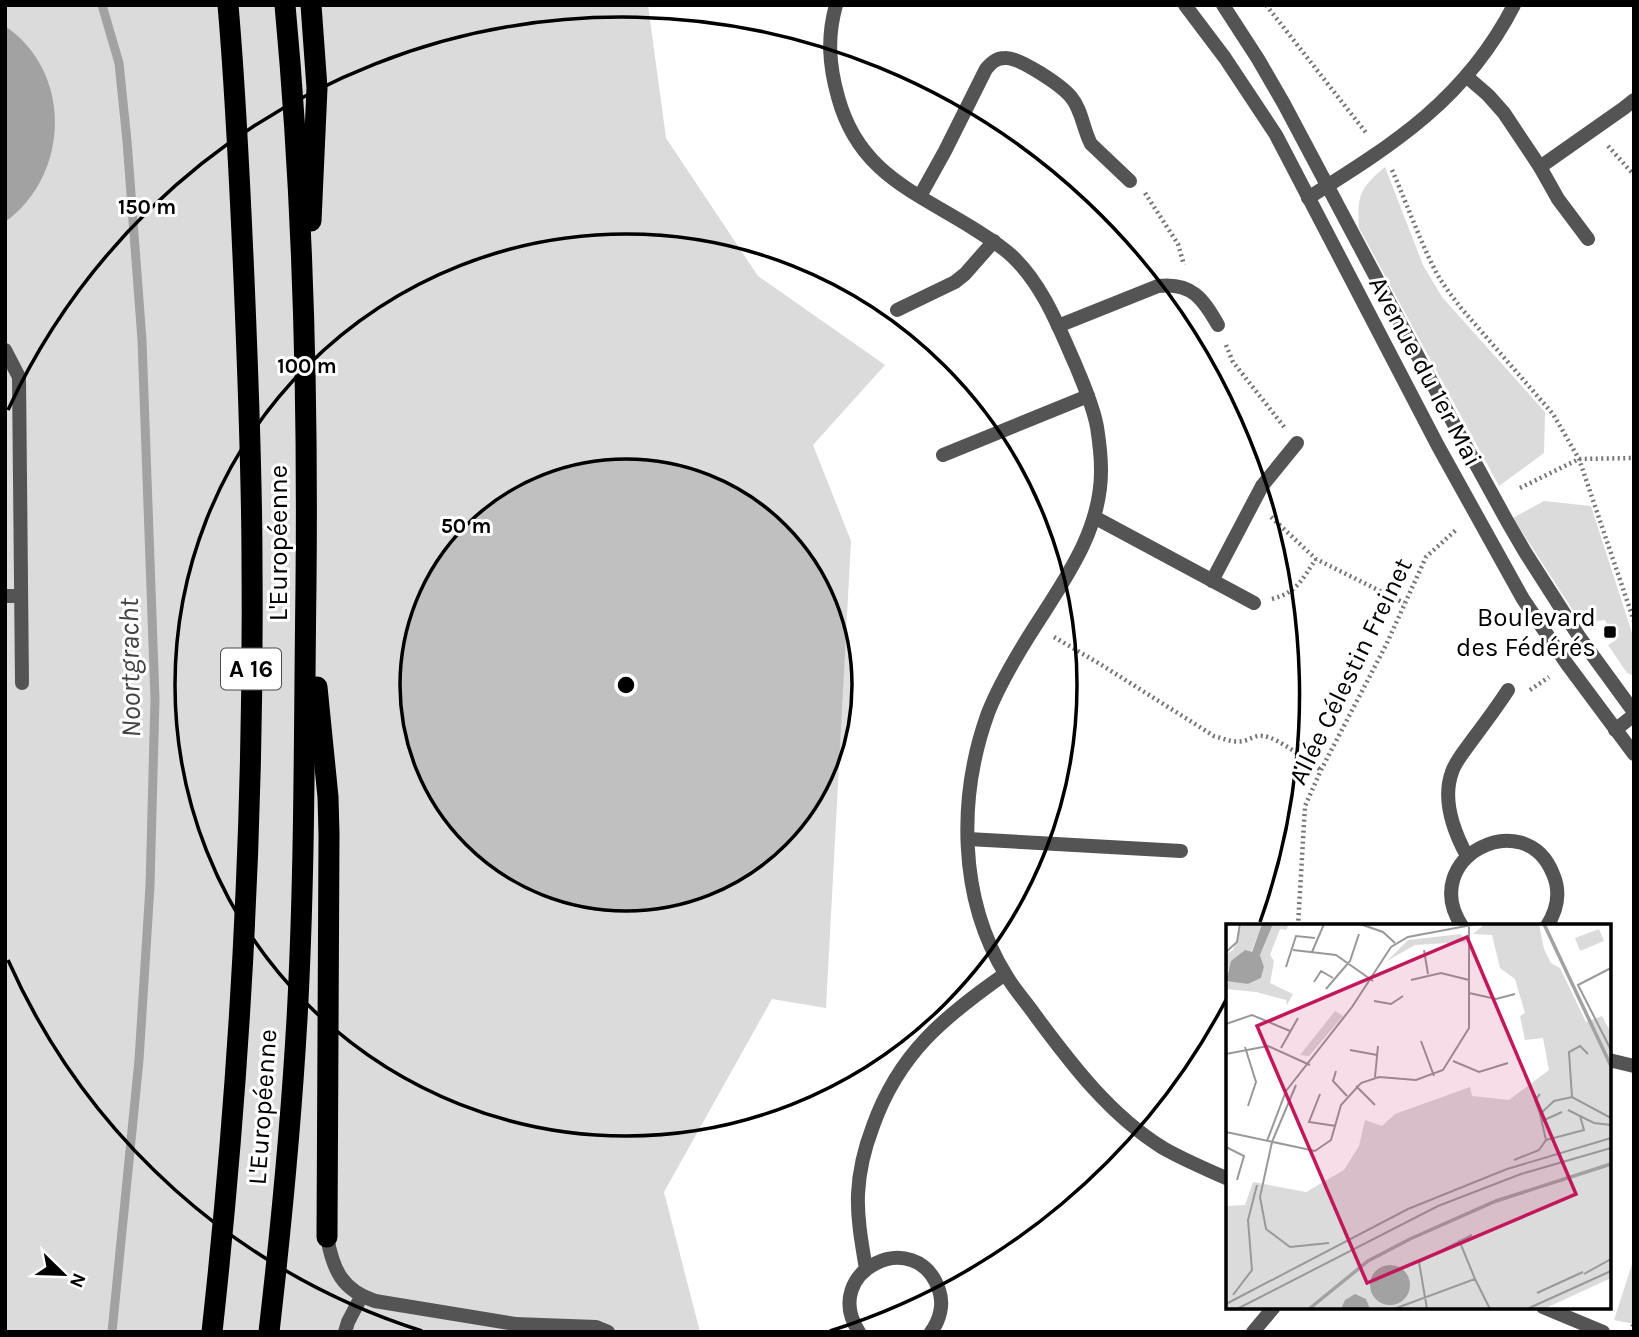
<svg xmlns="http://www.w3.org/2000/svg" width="1639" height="1337" font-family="Karla,sans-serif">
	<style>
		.green { fill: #dbdbdb }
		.water { fill: #a2a2a2 }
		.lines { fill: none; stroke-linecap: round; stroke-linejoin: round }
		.stream { stroke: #a2a2a2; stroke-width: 9 }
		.motorway-casing { stroke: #dbdbdb; stroke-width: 24 }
		.path { stroke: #767676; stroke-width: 4.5; stroke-dasharray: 2 3.5; stroke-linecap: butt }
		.service { stroke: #545454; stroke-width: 14 }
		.minor { stroke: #545454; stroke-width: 14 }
		.tertiary { stroke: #545454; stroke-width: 14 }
		.motorway { stroke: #000; stroke-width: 21 }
		.ring { fill: none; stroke: #000; stroke-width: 3.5 }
		.poi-dot { fill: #000; stroke: #fff; stroke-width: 2.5 }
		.labels { text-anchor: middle; stroke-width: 6; stroke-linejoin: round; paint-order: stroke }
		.shield { fill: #fff; stroke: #4c4c4c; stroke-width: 2 }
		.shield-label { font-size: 24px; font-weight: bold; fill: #000 }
		.street-label { font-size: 26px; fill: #000; stroke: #fff }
		.poi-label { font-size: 26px; fill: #000; stroke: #fff; text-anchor: end }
		.water-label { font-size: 28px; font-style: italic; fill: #434343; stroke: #fff }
		.inset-river { fill: none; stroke: #a2a2a2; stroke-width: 3.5 }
		.inset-road { fill: none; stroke: #999; stroke-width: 2 }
		.view { fill: #c2185b; fill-opacity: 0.15; stroke: #c2185b; stroke-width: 3.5 }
		.inset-edge { fill: none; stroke: #000; stroke-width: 3.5 }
		.centre { fill: #000; stroke: #fff; stroke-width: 3.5 }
		.ring-label { font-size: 21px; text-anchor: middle; font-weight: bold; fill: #000; stroke: #fff; stroke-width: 6; stroke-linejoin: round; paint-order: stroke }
	</style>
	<rect width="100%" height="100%" fill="#fff"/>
	<g class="green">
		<polygon points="5,5 648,5 666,138 758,276 885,365 813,445 851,541 826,1008 772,999 664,1192 700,1332 5,1332"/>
		<path d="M1385,167L1423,265L1442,297L1545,412L1544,453L1499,486L1359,228C1357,195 1360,188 1385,167Z"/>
		<polygon points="1544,501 1591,506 1634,639 1634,676 1627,673 1608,645 1616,640 1605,620 1581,623 1513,518"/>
		<polygon points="1634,1258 1634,1324 1614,1320"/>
	</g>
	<path class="water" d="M5,26C73,72 70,175 5,222Z"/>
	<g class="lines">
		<polyline class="stream" points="102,5 119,63 127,141 142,340 155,699 150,886 139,1060 112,1332"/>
		<defs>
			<g id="motorway">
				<polyline points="311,221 317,88 311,5"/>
				<polyline points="317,687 328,797 329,834 327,1237"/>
				<path d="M212,1332C240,1078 254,821 252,565C252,470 248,374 244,279C240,187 236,96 228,5"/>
				<path d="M269,1332C281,1228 291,1124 297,1019C305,875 304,730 306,585C308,392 303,198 285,5"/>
			</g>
		</defs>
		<use href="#motorway" class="motorway-casing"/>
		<g class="path">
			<polyline points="1266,5 1367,134"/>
			<polyline points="1608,146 1634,175"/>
			<path d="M1392,170C1407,204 1419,239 1436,272C1443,285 1452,296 1461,308L1553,414L1579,459L1634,621"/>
			<polyline points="1145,193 1178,244 1184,265"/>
			<polyline points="1226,345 1233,362 1285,428"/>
			<polyline points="1520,488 1579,459 1634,458"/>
			<polyline points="1271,517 1316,559 1404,603"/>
			<path d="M1272,599C1298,592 1302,579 1316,559"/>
			<path d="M1054,637L1100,664L1214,736C1225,739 1235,744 1247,740C1252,738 1257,735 1263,736C1277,737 1308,761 1321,770"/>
			<polyline points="1530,690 1549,677"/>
			<polyline points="1298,926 1305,806 1321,770 1386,645 1426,557 1456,530"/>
			<polyline points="1631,1332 1634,1322"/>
		</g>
		<g class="service">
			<polyline points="897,310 955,282 965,274 994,241"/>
			<polyline points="5,350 19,377 22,683"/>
			<polyline points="5,596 21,596"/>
			<path d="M327,1237C333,1270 342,1290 375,1301L515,1324L519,1332"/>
			<polyline points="515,1324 596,1327 608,1332"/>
			<polyline points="345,1332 348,1322 361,1297"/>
		</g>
		<g class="minor">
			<path d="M836,5C827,37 829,65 838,97C858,171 911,190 971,227C985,236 999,244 1012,256C1043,285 1059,328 1076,366C1084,386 1093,405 1097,427C1099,440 1101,455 1101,469C1102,538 1054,593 1021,649C1009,669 997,690 988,713C958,796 958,898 1006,975C1014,989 1026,1002 1035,1015C1072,1065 1110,1115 1163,1148C1184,1160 1206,1169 1228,1179"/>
			<polyline points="1466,76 1488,95 1504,113 1540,167 1558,199 1588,239"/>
			<polyline points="1540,167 1624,108 1634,100"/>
			<path d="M920,196L945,151L986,69C991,63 996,58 1005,58C1020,57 1062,86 1071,97C1082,110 1083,129 1091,144L1130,181"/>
			<path d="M1308,198C1394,144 1466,99 1514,5"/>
			<path d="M1058,326L1158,286C1192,282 1203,299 1218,325"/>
			<polyline points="943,455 1088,396"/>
			<polyline points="1094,517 1254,603"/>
			<polyline points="1212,581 1262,486 1297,443"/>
			<polyline points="1615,730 1634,715"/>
			<polyline points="968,839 1181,851"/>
			<path d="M1467,856C1454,832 1442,799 1452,772C1456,760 1466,749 1473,739C1485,723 1497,707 1508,690"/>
			<path d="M1462,926C1417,858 1525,803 1553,874C1561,892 1557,910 1547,926"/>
			<polyline points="1609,1060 1634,1066"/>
			<path d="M866,1269C862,1245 857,1219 858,1194C859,1171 865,1147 873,1126C899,1053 944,1017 1005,974"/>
			<polyline points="1543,1307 1603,1332"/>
			<path d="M859,1332C819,1271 917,1224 939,1290C944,1304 940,1320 931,1332"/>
			<polyline points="1253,1332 1274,1307"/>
		</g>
		<g class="tertiary">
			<polyline points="1185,5 1225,58 1276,135 1438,446 1523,599 1567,664 1634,754"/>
			<polyline points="1223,5 1258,59 1284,104 1457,430 1507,521 1525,552 1580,638 1634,712"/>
		</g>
		<use href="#motorway" class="motorway"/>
	</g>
	<circle cx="626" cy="685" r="226" fill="#000" fill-opacity=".12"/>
	<g class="ring">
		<circle cx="626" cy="685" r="226"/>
		<circle cx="626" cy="685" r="451"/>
		<path d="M1227 998A677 677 0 0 1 830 1331M422 1331A677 677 0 0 1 8 960M8 410A677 677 0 0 1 1260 922"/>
	</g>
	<rect class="poi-dot" x="1603" y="625" width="14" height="14" rx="3.5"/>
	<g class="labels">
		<rect class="shield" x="221" y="648.5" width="60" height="41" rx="5"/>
		<g class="shield-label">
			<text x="251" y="677">A 16</text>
		</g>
		<g class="street-label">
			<text transform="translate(1426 371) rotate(62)" y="9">Avenue du 1er Mai</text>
			<text transform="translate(278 543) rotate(-90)" y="9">L'Européenne</text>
			<text transform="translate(1350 671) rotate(-64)" y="9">Allée Célestin Freinet</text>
			<text transform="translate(262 1107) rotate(-86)" y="9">L'Européenne</text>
		</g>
		<g class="poi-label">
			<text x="1596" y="626">Boulevard<tspan x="1596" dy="30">des Fédérés</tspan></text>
		</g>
		<g class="water-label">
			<text transform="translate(129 668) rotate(-91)" y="10">Noortgracht</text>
		</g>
	</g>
	<g transform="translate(1226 924)">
		<rect width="385" height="385" fill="#fff"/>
		<path d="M16,0H36L25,29L17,27L0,48V30L7,26ZM47,0H63L60,6L54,5L44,31L48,37L44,59L67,70L61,81L60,76L30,68L0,65L3,56L22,60L35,54L38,43L34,31ZM259,0H313L318,25L325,39L334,44L360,98L376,92L385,109V354L318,385H0V282L19,281L27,258L80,268L118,246L133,222L139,196L156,202L169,190L244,163L246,172L283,176L323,146L317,114L299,116L294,92L299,89L289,55L274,44L266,11L247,10ZM373,5L378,17L354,27L349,14ZM235,10L240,18L189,21L161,37L182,16ZM109,87L117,92L83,132L74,131Z" fill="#dbdbdb"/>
		<path d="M36,0H47L34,31L38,43L35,54L22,60L0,57L5,37L19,26L26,28ZM144 361a20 20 0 1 1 40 0a20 20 0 1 1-40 0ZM129,370L140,375L144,385H115L119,376Z" fill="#a2a2a2"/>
		<path class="inset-river" d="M318,0L385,142M83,385L142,337L184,315L270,277L385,240"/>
		<path class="inset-road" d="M134,0L157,8L169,19M67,26L110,31L147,57M198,26L202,50M0,28L11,18L14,0M86,28L98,0M60,43L70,12L89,14M385,44L352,61L385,126M185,56L215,49L243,56M88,58L95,47L107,54M100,65L124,37L133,10M243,69L270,75L289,70M148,77L165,80L177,72M0,100L26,91L64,107M195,117L208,152M19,123L30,158L22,182M55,124L72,94M124,126L151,131M0,130L42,122L84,141M227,137L253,148L282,139M110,147L107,157L121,172M149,153L152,122M130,162L149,181M94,170L83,198L110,202M314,170L309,176L314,190M346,173L343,128L354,122L362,130M342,186L368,199L385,201M316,197L336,188M0,208L89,227L105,216L115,181L135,159L153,153L190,156L217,146L243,104V3M320,216L358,206L354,192M41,217L60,167L126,83L165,23L182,13L251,0M46,218L70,161M46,218L34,273L40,305L64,323L103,319M0,223L18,232L11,256M313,226L320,216L314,190L328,177L346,173L385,194M288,236L313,226M358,350L385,335M249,355L264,385M311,369L357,348M7,371L26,346L22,296L31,261M0,380L182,285L281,245L385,214M11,385L212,282L295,250L385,224M168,385L249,355L233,316M201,385L193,338L246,311M301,385L385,347"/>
		<path class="view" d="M241,13L350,270L141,359L31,102Z"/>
		<rect width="385" height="385" class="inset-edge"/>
	</g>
	<circle cx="626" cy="685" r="10" class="centre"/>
	<g class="ring-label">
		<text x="147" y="214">150 m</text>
		<text x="307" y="373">100 m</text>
		<text x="466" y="533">50 m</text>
	</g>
	<rect width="1639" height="1337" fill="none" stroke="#000000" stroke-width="14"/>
	<g transform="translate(63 1274) rotate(113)" stroke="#ffffff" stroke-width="5" paint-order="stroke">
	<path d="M0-5L12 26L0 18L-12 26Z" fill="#000000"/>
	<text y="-10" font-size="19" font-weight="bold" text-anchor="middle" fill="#000000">N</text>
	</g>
</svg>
